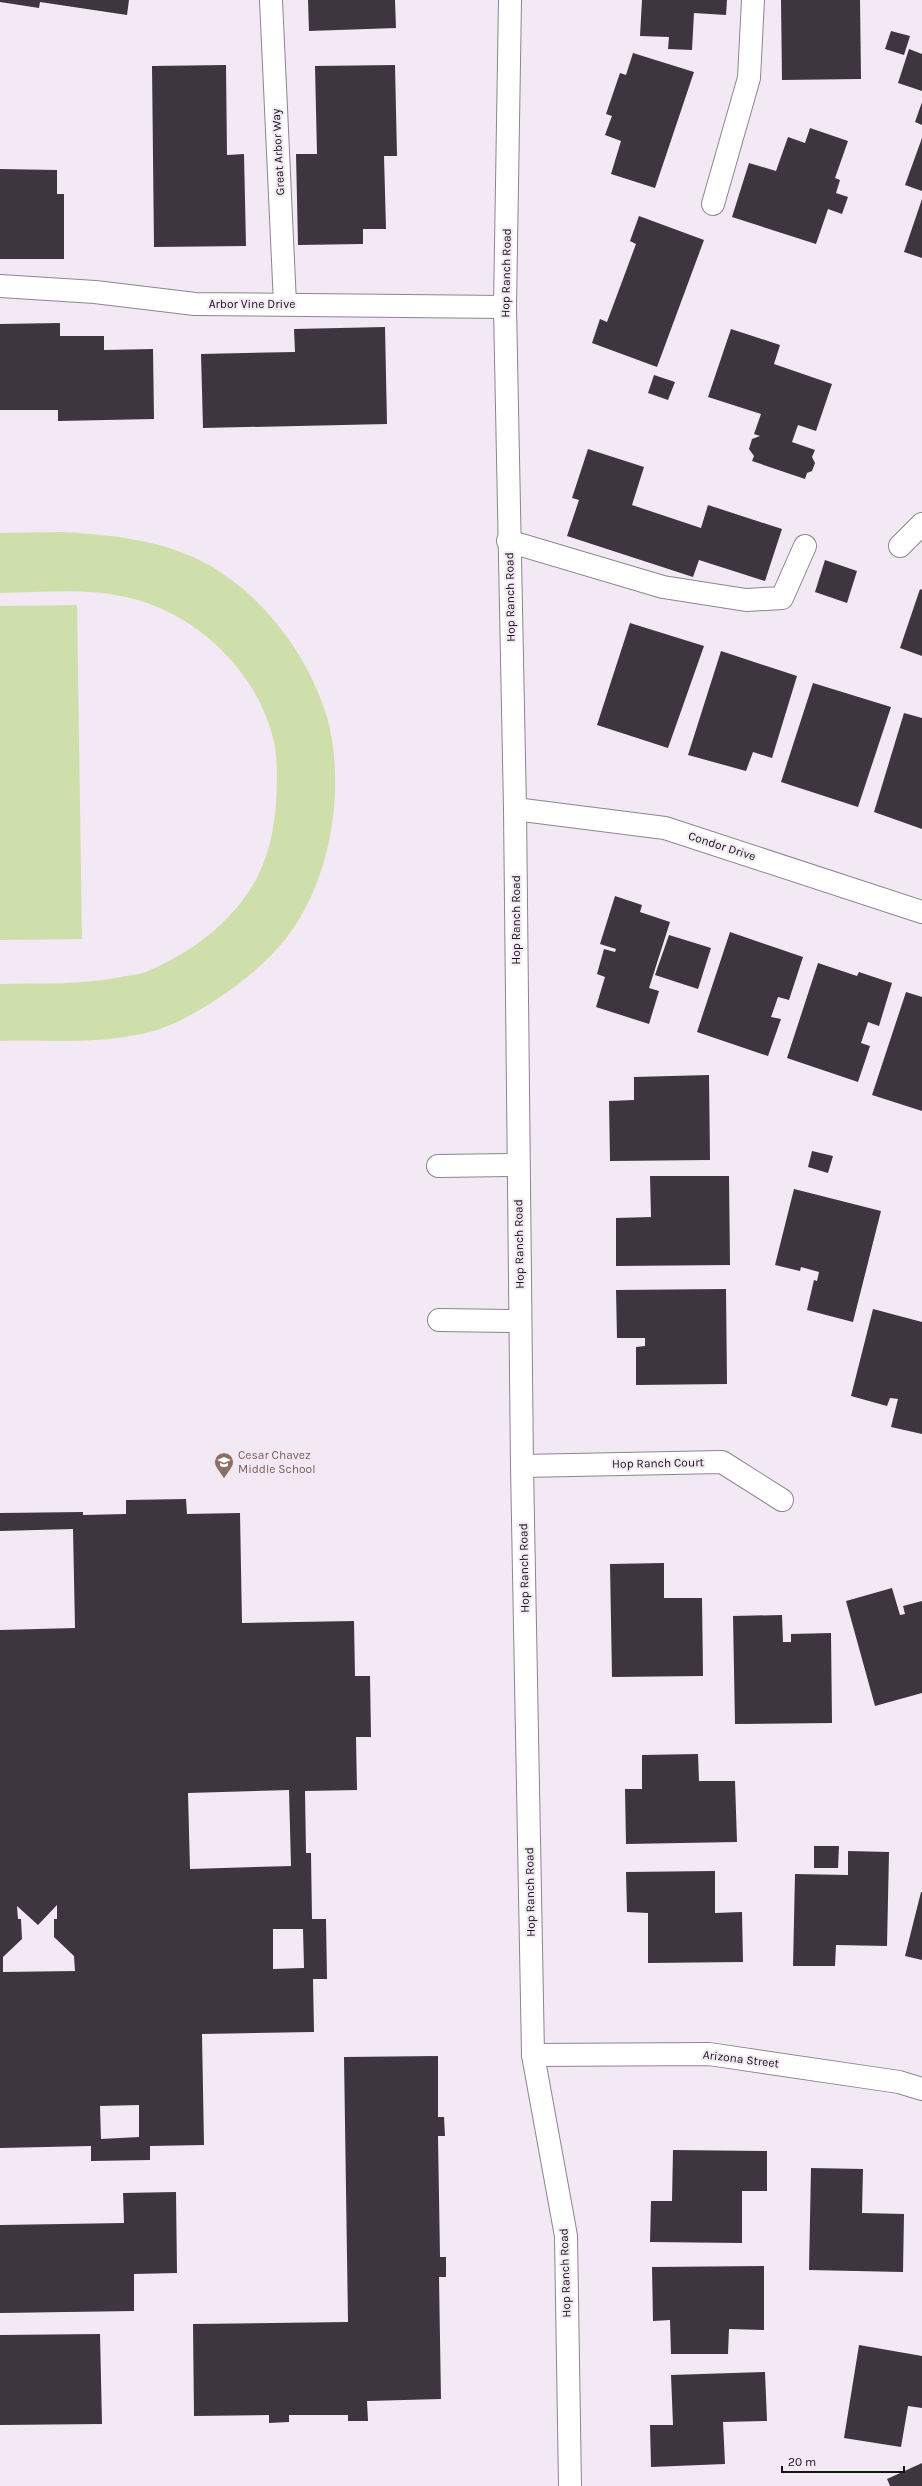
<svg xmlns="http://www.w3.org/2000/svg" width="922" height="2486" font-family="Karla,sans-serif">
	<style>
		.green { fill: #cfdfab }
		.building { fill: #3d363f; fill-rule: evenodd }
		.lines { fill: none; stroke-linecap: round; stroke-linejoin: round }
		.minor-casing { stroke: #8c858e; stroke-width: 24 }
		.minor { stroke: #fff; stroke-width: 22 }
		.labels { text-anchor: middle; stroke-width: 4; stroke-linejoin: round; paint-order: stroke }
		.street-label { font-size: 12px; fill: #161316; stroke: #f2e9f4 }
		.education-label { font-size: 12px; fill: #785e54; stroke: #f2e9f4; text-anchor: start }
	</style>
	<rect width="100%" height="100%" fill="#f2e9f4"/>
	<g class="green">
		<path d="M63,532C113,535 163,540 207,564C264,596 308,655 327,717C344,778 334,859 302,914C282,950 251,977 217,999C199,1011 178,1023 157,1030C107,1045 52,1040 0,1041V984C41,983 81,985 121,977C129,975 140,975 148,971C193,952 235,920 258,876C269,853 274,829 276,804C277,784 278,761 274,742C260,679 208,624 147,603C100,586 49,592 0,593V533Z"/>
		<polygon points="77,605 82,939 0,940 0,606"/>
	</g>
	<g class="building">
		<polygon points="0,0 129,0 127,15 40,2 39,8 0,2"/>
		<polygon points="308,0 395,0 396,28 309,31"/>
		<polygon points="642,0 727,0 726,15 694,13 692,50 668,49 669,37 640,36"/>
		<polygon points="781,0 860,0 861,79 782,80"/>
		<polygon points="891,31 910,36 904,55 885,49"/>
		<polygon points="909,49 922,54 922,91 898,83"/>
		<polygon points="633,53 694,72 655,188 611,174 621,141 605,135 612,116 606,114 620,73 626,75"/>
		<polygon points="226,65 227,155 244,154 246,246 154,247 152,66"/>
		<polygon points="395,65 397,156 384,156 386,229 363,229 363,244 298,245 296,154 317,154 315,66"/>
		<polygon points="922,102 922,125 915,122"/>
		<polygon points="810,128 848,141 835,178 840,180 836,193 848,197 842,214 828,209 816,244 732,217 749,163 776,171 788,137 805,143"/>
		<polygon points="922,138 922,191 905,185"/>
		<polygon points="0,169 57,170 57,194 64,194 64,259 0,259"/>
		<polygon points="922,199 922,258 904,252"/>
		<polygon points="639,216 704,240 657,367 592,343 600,319 607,322 636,244 630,241"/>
		<polygon points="60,323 60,336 104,336 104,350 153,349 154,419 58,421 58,410 0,410 0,324"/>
		<polygon points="385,327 387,424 203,428 201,354 295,352 294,329"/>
		<polygon points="731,329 780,345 774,364 832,384 816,431 798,425 792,442 815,450 812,457 815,463 812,471 807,473 805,479 752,461 754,456 749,449 752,439 760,436 754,434 761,414 708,397"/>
		<polygon points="654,375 675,382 668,400 648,393"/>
		<polygon points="588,449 644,467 632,505 701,528 708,505 782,529 765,581 699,560 693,577 567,536 579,500 572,498"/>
		<polygon points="825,560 857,571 847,603 815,592"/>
		<polygon points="920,589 922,590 922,656 900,648"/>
		<polygon points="630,623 704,646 668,748 597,725"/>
		<polygon points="721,651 797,676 772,758 753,752 746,771 688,755"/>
		<polygon points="813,683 891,707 858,807 781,782"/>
		<polygon points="904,713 922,718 922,829 874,812"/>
		<polygon points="615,896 642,905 640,912 670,922 649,988 659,991 649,1024 596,1007 605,977 597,974 604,949 615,952 616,949 600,944"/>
		<polygon points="730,932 803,957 789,1000 778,997 771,1017 781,1019 768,1056 697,1032"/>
		<polygon points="669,935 711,948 698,989 655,975"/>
		<polygon points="818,963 857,976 859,972 892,983 879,1026 868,1022 861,1043 870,1046 858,1082 787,1058"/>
		<polygon points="906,992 922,997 922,1111 872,1095"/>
		<polygon points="709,1075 710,1160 610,1161 609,1101 634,1100 634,1077"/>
		<polygon points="812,1151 833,1156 828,1173 808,1167"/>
		<polygon points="650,1176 729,1176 730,1265 616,1266 616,1218 651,1217"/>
		<polygon points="794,1189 881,1211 853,1322 807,1310 814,1280 817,1281 819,1272 801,1267 800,1271 775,1265"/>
		<polygon points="726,1289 727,1384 636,1385 636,1347 645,1346 645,1338 617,1338 616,1290"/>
		<polygon points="873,1309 922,1322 922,1434 891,1427 898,1399 890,1398 887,1406 851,1396"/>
		<path d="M186,1499L187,1514L240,1513L242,1623L354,1621L355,1676H370L371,1737H356L357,1790L305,1791L306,1853H311L312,1919H326L327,1979H313L314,2032L202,2034L204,2145L150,2146V2160L91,2161V2146L0,2148V1630L75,1628L73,1529L0,1531V1513L83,1512V1515L126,1514V1500ZM289,1790L291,1866L190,1869L188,1793ZM57,1905V1919H54V1937L74,1956L75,1971L3,1972V1957L22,1939L21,1919H18L17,1906L38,1925ZM273,1929H303L304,1968L273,1969ZM139,2105V2137L101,2139L100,2106Z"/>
		<polygon points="664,1563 664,1598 702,1598 703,1676 612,1677 610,1564"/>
		<polygon points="892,1588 900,1615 905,1614 903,1606 922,1601 922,1693 875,1706 846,1601"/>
		<polygon points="782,1615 783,1642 791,1642 791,1634 831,1633 832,1723 735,1724 733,1616"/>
		<polygon points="698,1754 699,1781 735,1781 737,1842 626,1844 625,1789 642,1789 642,1755"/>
		<polygon points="814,1846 839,1846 838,1868 814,1868"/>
		<polygon points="848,1851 889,1852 887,1946 836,1945 835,1966 793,1966 795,1874 848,1875"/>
		<polygon points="715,1871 715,1913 742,1912 743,1962 648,1963 648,1913 627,1912 626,1872"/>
		<polygon points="921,1892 922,1892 922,1960 905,1956"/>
		<polygon points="438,2056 438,2117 444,2117 445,2136 438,2136 440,2257 446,2257 446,2277 439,2277 441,2399 367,2401 368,2421 348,2421 348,2415 289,2415 289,2422 269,2423 269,2415 194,2416 193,2324 348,2322 344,2057"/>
		<polygon points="673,2150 767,2151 767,2191 742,2191 742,2243 650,2242 651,2201 672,2201"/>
		<polygon points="811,2168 863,2169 862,2213 904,2214 903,2272 809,2270"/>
		<polygon points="176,2192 177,2273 134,2274 134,2311 0,2313 0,2225 124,2223 123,2193"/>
		<polygon points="764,2266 764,2330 729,2329 728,2354 671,2354 670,2320 653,2321 652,2267"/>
		<polygon points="100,2334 102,2424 0,2425 0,2335"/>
		<polygon points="859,2345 922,2356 922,2408 908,2406 901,2447 844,2438"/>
		<polygon points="765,2372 767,2421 723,2422 725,2464 651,2467 650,2425 673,2425 671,2375"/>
		<polygon points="922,2463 922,2486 890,2486 887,2479"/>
	</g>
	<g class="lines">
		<defs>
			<g id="minor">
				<polyline points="271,0 285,304"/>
				<polyline points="510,0 505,307 515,809 522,1466 533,2055 566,2236 570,2486"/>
				<polyline points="713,204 749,78 753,0"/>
				<polyline points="0,286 95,292 195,304 505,307"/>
				<polyline points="508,541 663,587 746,600 782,598 805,546"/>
				<polyline points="900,546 922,524"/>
				<polyline points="515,809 665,828 922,912"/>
				<polyline points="438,1166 518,1165"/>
				<polyline points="439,1320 520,1321"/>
				<polyline points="522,1466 722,1462 782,1500"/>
				<polyline points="533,2055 709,2054 899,2082 922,2089"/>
			</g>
		</defs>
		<use href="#minor" class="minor-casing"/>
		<use href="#minor" class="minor"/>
	</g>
	<defs>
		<symbol id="school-pin" viewBox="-11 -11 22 30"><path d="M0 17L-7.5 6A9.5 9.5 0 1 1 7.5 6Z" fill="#8d6e63" stroke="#f2e9f4"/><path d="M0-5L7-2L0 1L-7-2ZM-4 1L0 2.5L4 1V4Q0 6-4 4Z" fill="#fff"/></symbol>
	</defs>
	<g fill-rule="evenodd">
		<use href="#school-pin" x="213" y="1451" width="22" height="30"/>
	</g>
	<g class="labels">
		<g class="street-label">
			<text transform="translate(278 152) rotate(-93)" y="4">Great Arbor Way</text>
			<text transform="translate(506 273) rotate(-89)" y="4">Hop Ranch Road</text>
			<text x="252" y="308">Arbor Vine Drive</text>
			<text transform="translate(510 597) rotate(-91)" y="4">Hop Ranch Road</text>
			<text transform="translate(722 846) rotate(18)" y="4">Condor Drive</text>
			<text transform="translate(516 920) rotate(-90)" y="4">Hop Ranch Road</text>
			<text transform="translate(519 1244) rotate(-91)" y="4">Hop Ranch Road</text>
			<text transform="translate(658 1463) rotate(-1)" y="4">Hop Ranch Court</text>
			<text transform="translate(524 1568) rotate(-91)" y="4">Hop Ranch Road</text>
			<text transform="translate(530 1892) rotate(-91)" y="4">Hop Ranch Road</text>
			<text transform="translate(741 2059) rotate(7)" y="4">Arizona Street</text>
			<text transform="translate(565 2273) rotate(-92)" y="4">Hop Ranch Road</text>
		</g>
		<g class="education-label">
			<text x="238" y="1459">Cesar Chavez<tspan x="238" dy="14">Middle School</tspan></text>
		</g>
	</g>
	<path d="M782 2466v6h122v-6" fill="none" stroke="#161316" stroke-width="2"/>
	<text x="788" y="2466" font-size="12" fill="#161316" stroke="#f2e9f4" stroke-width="3" paint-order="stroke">20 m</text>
</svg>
